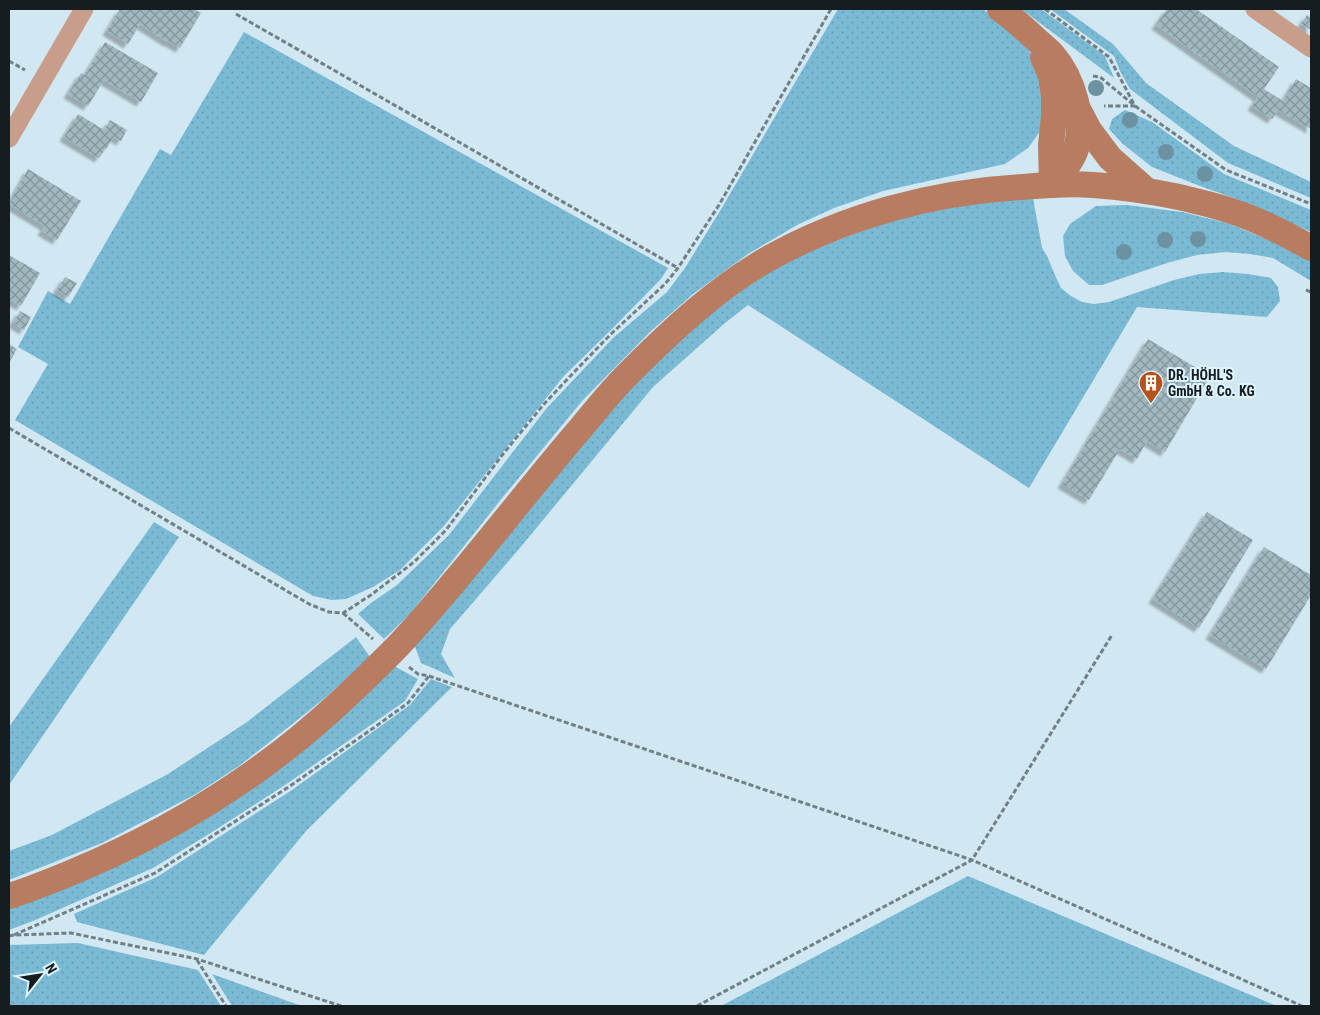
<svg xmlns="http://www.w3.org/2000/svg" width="1320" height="1015" font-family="'Roboto Condensed',sans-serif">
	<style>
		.grass { fill: url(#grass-dots) }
		.building { fill: url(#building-cross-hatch); filter: url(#shadow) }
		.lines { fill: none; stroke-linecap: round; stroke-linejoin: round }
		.path { stroke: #718086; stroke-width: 3; stroke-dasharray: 5 2.5; stroke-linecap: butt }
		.street { stroke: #c89e8b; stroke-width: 19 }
		.secondary { stroke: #b87c60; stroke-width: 26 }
		.tree { fill: #6c92a2 }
		.labels { text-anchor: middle; stroke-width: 4; stroke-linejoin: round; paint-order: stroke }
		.poi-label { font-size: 14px; font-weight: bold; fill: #151d20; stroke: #def4ff; text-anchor: start }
	</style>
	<defs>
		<pattern id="grass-dots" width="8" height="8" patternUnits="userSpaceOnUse" patternTransform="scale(1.25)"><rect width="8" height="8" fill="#7abad5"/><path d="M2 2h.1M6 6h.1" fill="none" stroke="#699fb7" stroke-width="1.8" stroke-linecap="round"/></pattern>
		<pattern id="building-cross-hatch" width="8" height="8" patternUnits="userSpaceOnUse" patternTransform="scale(1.25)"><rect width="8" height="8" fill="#a2b8c1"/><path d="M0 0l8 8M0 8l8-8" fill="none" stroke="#83959c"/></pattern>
		<filter id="shadow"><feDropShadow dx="-4.5" dy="4.5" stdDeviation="1" flood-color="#0004"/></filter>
	</defs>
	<rect width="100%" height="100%" fill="#d1e7f1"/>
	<g class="grass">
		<polygon points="838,9 983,9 1023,39 1042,76 1041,130 1028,148 1005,164 883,191 834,208 797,225 748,254 693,294 651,331 582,401 503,497 410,614 384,639 358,614 371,603 397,585 449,535 546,409 613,338 667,292 685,268 720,211"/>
		<polygon points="1021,9 1041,9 1105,56 1114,78"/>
		<polygon points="1050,9 1064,9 1113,44 1146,83 1234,146 1311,182 1311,198 1228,163 1130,89 1120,71 1114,56"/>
		<polygon points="244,32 668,268 661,279 610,331 563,377 443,527 400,570 373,587 346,599 332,600 313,596 15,420 48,364 18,347 48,291 70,304 160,149 171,155"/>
		<polygon points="1125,110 1152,122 1224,174 1311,210 1311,232 1239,200 1200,186 1152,167 1123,144 1109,129 1112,119"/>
		<polygon points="1033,198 1042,248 1047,256 1055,275 1061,288 1071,296 1082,302 1094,304 1109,302 1174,280 1199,274 1223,272 1248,274 1271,278 1278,287 1280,301 1267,317 1137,307 1029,488 748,305 725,323 653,387 519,549 450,629 441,654 455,678 421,663 414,644 598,423 684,333 781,262 893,219 965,205"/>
		<polygon points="1127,205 1182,212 1227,223 1311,257 1311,281 1273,258 1250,254 1226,252 1197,255 1167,263 1102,285 1089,285 1073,271 1065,256 1063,236 1070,224 1096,206"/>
		<polygon points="154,522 179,537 9,785 9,727"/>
		<polygon points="356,637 370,657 326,697 291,725 239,766 196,794 102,843 9,880 9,851 52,835 168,774 247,722"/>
		<polygon points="392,665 418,679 405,701 288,783 209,834 153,868 33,921 9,930 9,903 68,883"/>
		<polygon points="431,679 452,687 306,831 204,955 77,922 74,914 157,877 292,790 410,705"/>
		<polygon points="968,876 1277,1006 721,1006"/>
		<polygon points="78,943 198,970 221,1006 9,1006 9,945"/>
		<polygon points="212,974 296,1004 304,1006 232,1006"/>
	</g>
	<g class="building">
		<polygon points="120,9 194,9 201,13 180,48 168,41 168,42 140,24 128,44 107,31"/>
		<polygon points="1167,9 1196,9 1279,67 1264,89 1283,101 1296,79 1311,88 1311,129 1278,110 1272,119 1252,106 1258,97 1156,25"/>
		<polygon points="1307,15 1311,18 1311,30 1301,24"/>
		<polygon points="105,42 158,73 141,102 104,80 88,106 68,94 81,73 85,75"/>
		<polygon points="78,114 104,130 110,120 127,130 121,141 114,137 106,149 105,149 99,158 64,137"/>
		<polygon points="28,169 81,201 57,240 42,231 45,226 9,204"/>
		<polygon points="9,255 40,273 21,306 9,299"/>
		<polygon points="65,277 77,283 68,297 57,290"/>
		<polygon points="20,311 31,317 24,330 13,323"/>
		<polygon points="1148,339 1210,376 1165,452 1147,441 1137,459 1120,449 1089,500 1062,484"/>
		<polygon points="9,344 17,349 9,363"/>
		<polygon points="1207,512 1253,540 1199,628 1153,599"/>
		<polygon points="1264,547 1311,575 1311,595 1266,669 1210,635"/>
	</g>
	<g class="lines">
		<g class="path">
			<polyline points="1045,9 1109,57 1135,106 1104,106"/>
			<polyline points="236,14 678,268"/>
			<polyline points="9,61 25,70"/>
			<polyline points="1093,76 1100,77 1135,106 1226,170 1311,204"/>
			<polyline points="1306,290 1311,292"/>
			<polyline points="9,428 309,604 329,612 343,613 371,595 414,562 446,530 503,454 544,404 578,368 612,333 665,284 678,268 719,205 831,9"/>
			<polyline points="343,613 373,639"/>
			<polyline points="409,667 418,674 429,676 972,860 1302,1006"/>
			<polyline points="14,935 155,873 290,786 372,729 408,703 429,676"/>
			<polyline points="9,936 14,935 71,933 197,959 341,1006"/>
			<polyline points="197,960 226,1006"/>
			<polyline points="697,1006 972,860 1112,635"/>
		</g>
		<g class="street">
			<polyline points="1255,9 1311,48"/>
			<polyline points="9,138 84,9"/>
		</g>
		<g class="secondary">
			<path d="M1000,9C1014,19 1026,30 1039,42C1043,46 1049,50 1053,55C1073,78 1085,119 1076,149C1072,162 1060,174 1052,185"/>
			<polyline points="1043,57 1051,76 1054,96 1054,117 1051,145 1052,185"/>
			<polyline points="1078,109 1089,130 1110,158 1146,190"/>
			<path d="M9,896C29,890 48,882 68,874C151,840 229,795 299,738C331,712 362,682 391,653C416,628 437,602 459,576C500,527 539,477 580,429C597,409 613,388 632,370C673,329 716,289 766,260C844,216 933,192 1022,187C1046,185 1069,183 1093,185C1122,187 1150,191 1179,197C1199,202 1220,206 1240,214C1265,223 1288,235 1311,248"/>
		</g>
	</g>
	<g class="tree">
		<circle cx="1096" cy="88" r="8"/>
		<circle cx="1130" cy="120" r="8"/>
		<circle cx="1166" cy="152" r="8"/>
		<circle cx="1205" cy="174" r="8"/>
		<circle cx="1198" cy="239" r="8"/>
		<circle cx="1165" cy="240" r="8"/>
		<circle cx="1124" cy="252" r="8"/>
	</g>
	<defs>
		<symbol id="building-pin" viewBox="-11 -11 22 30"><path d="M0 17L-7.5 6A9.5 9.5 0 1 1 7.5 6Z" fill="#b45219" stroke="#def4ff"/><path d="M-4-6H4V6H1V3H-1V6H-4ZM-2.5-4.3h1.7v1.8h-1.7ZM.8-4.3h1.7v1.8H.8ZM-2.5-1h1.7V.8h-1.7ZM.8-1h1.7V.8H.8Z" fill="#fff"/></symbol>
	</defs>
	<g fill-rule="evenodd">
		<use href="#building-pin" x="1137" y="369" width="28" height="38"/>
	</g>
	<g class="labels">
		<g class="poi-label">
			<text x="1168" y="380">DR. HÖHL'S<tspan x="1168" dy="16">GmbH &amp; Co. KG</tspan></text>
		</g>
	</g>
	<rect width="1320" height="1015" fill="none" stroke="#151d20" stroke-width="20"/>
	<g transform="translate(40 975) rotate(60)" stroke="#def4ff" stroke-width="4" paint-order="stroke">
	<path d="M0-4L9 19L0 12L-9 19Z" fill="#151d20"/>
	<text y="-8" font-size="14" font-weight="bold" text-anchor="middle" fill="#151d20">N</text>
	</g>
</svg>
